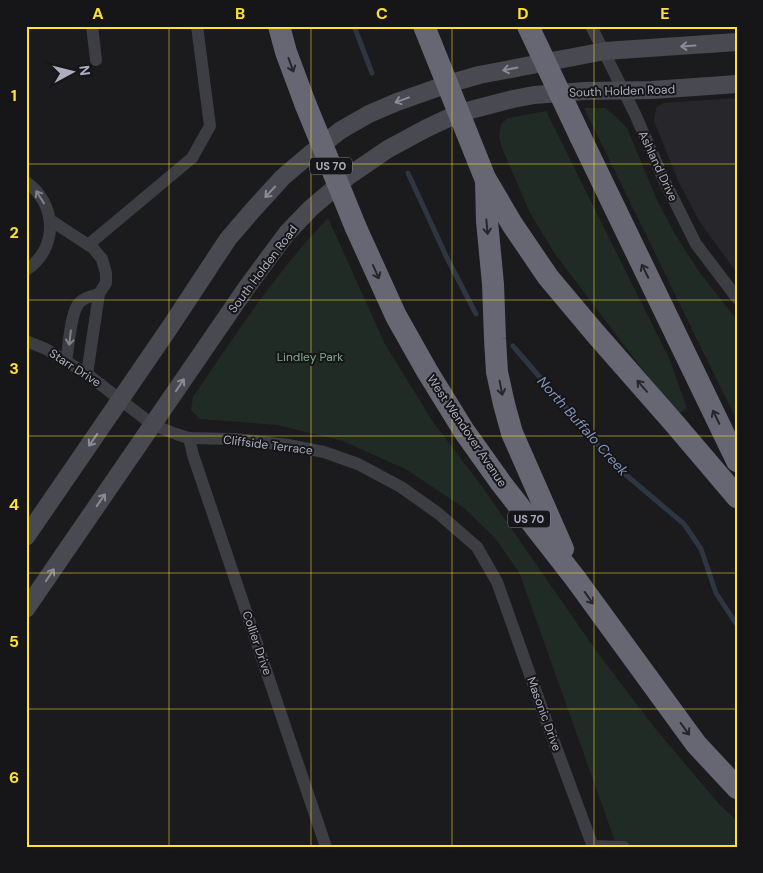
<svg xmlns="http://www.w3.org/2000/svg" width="763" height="873" font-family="'DM Sans',sans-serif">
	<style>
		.built { fill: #27262a }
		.green { fill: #212b25 }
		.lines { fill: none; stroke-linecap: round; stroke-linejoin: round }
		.stream { stroke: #2e3642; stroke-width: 5 }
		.street { stroke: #3d3d44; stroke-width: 12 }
		.secondary { stroke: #494952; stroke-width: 18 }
		.highway { stroke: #666773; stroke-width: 22 }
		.highway-bridge { stroke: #666773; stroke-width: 22 }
		.oneway { stroke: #898b98 }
		.oneway2 { stroke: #26252a }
		.oneway3 { stroke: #80818d }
		.grid { fill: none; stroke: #ffe330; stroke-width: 1; stroke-opacity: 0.55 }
		.labels { text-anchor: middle; stroke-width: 4; stroke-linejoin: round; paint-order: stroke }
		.shield { fill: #161518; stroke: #7f808c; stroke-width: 1 }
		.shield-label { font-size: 11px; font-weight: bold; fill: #acaebd }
		.street-label { font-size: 12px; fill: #acaebd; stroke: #161518 }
		.park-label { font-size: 12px; fill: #82a98c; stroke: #161518 }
		.water-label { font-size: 14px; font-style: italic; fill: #8194ba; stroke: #161518 }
		.neatline { fill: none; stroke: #ffe330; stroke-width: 2 }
		.grid-label { font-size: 16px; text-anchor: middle; font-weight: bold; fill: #ffe330 }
	</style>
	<rect width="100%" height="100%" fill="#1b1a1d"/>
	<polygon class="built" points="737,98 737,273 701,224 679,183 654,121 656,108 663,103"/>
	<g class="green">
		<polygon points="584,108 605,108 614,115 627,128 657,200 676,236 700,273 737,320 737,421"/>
		<polygon points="546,111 669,358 687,408 677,415 555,254 530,213 502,148 499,136 501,124 508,118"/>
		<path d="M328,218L385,344L433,422L481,485L597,652L654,727L720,805L737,821V847H617L519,572L494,537L464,508L407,470L343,441L277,425L200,419L191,410L193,397C235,335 276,272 328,218Z"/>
	</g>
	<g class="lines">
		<g class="stream">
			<polyline points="354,26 372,73"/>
			<polyline points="408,173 447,258 476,314"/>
			<polyline points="513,346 619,469 684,524 701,549 716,593 737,625"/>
		</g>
		<g class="street">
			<polyline points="92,26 96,60"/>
			<polyline points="591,26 635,114 664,180 696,244 737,298"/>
			<path d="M26,182C57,203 59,249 26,270"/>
			<polyline points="50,220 93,248 102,259 106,273 106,283 99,294 87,374"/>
			<polyline points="88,245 192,158 210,126 197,26"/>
			<polyline points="26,341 46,349 87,374 153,425 176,434 189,438 235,439 288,445 324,452 358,464 401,487 439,514 477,547 497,582 506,607 546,720 593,847"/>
			<path d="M66,361C69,347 70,311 80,302C85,297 92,296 99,294"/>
			<polyline points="189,438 193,455 326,847"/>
			<polyline points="592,846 624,847"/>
		</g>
		<g class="secondary">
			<polyline points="26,537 170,327 228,239 252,211 283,177 310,154 341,130 369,114 397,102 448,84 479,75 605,51 737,42"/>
			<polyline points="26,609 247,287 287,233 311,208 350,175 388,149 427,128 459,113 513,99 534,95 585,91 652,90 737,84"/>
		</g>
		<g class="highway">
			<polyline points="279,26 286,52 305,103"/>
			<polyline points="424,26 485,178 512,224 548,277 595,333 674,423 737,497"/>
			<polyline points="580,136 737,461"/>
			<polyline points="486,181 487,221 493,284 495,339 497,372 504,404 512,433 563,549"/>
			<polyline points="356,228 396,316 427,371 464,431 501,483 575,578 696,744 737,788"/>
		</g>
		<g class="highway-bridge">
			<polyline points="528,26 580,136"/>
			<polyline points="305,103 356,228"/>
		</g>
	</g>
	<defs><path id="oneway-shaft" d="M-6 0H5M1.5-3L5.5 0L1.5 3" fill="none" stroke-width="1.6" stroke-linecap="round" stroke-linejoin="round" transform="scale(1.25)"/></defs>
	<g class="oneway">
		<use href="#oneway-shaft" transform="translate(688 46) rotate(176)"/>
		<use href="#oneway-shaft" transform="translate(510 69) rotate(169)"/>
		<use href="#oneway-shaft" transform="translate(402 100) rotate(160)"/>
		<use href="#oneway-shaft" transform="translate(270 192) rotate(133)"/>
		<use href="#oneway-shaft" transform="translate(180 385) rotate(-56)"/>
		<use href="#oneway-shaft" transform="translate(93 440) rotate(125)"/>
		<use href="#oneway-shaft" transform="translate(101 500) rotate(-55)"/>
		<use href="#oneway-shaft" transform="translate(50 575) rotate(-56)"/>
	</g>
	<g class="oneway2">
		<use href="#oneway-shaft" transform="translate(291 65) rotate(70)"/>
		<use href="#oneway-shaft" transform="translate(487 227) rotate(85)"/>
		<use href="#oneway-shaft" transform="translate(645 271) rotate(-116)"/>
		<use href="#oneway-shaft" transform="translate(376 272) rotate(66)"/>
		<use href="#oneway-shaft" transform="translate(642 386) rotate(-131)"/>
		<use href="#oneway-shaft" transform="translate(501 388) rotate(79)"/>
		<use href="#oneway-shaft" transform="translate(716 417) rotate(-116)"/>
		<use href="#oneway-shaft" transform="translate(589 598) rotate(54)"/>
		<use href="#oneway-shaft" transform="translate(685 729) rotate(54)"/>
	</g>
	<g class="oneway3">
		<use href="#oneway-shaft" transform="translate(40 197) rotate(-122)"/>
		<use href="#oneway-shaft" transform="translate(70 338) rotate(97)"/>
	</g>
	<path class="grid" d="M169,26V847M311,26V847M452,26V847M594,26V847M26,164H737M26,300H737M26,436H737M26,573H737M26,709H737"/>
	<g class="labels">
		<g class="shield">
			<rect x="310" y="157.5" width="42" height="17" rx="4"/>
			<rect x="508" y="510.5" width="42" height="17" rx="4"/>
		</g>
		<g class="shield-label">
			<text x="331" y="170">US 70</text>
			<text x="529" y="523">US 70</text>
		</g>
		<g class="street-label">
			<text transform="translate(622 91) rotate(-2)" y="4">South Holden Road</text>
			<text transform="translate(658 166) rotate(65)" y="4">Ashland Drive</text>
			<text transform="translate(263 269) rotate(-53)" y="4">South Holden Road</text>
			<text transform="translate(75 368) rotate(33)" y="4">Starr Drive</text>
			<text transform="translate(467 431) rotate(56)" y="4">West Wendover Avenue</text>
			<text transform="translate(268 445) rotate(7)" y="4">Cliffside Terrace</text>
			<text transform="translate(257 643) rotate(71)" y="4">Collier Drive</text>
			<text transform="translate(544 714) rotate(70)" y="4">Masonic Drive</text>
		</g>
		<g class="park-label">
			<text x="310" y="361">Lindley Park</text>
		</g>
		<g class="water-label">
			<text transform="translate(583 426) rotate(48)" y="5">North Buffalo Creek</text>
		</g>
	</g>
	<rect width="763" height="873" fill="none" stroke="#161518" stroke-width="55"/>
	<g transform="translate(72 72) rotate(83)" stroke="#161518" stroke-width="4" paint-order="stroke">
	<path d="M0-4L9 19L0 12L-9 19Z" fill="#acaebd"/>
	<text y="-8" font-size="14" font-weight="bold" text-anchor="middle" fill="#acaebd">N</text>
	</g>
	<rect x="28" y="28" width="708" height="818" class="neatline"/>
	<g class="grid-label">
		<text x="98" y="19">A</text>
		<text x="240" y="19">B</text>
		<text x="382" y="19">C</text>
		<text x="523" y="19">D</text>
		<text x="665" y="19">E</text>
		<text x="14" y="101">1</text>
		<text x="14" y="238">2</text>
		<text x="14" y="374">3</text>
		<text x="14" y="510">4</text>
		<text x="14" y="647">5</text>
		<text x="14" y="783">6</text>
	</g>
</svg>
